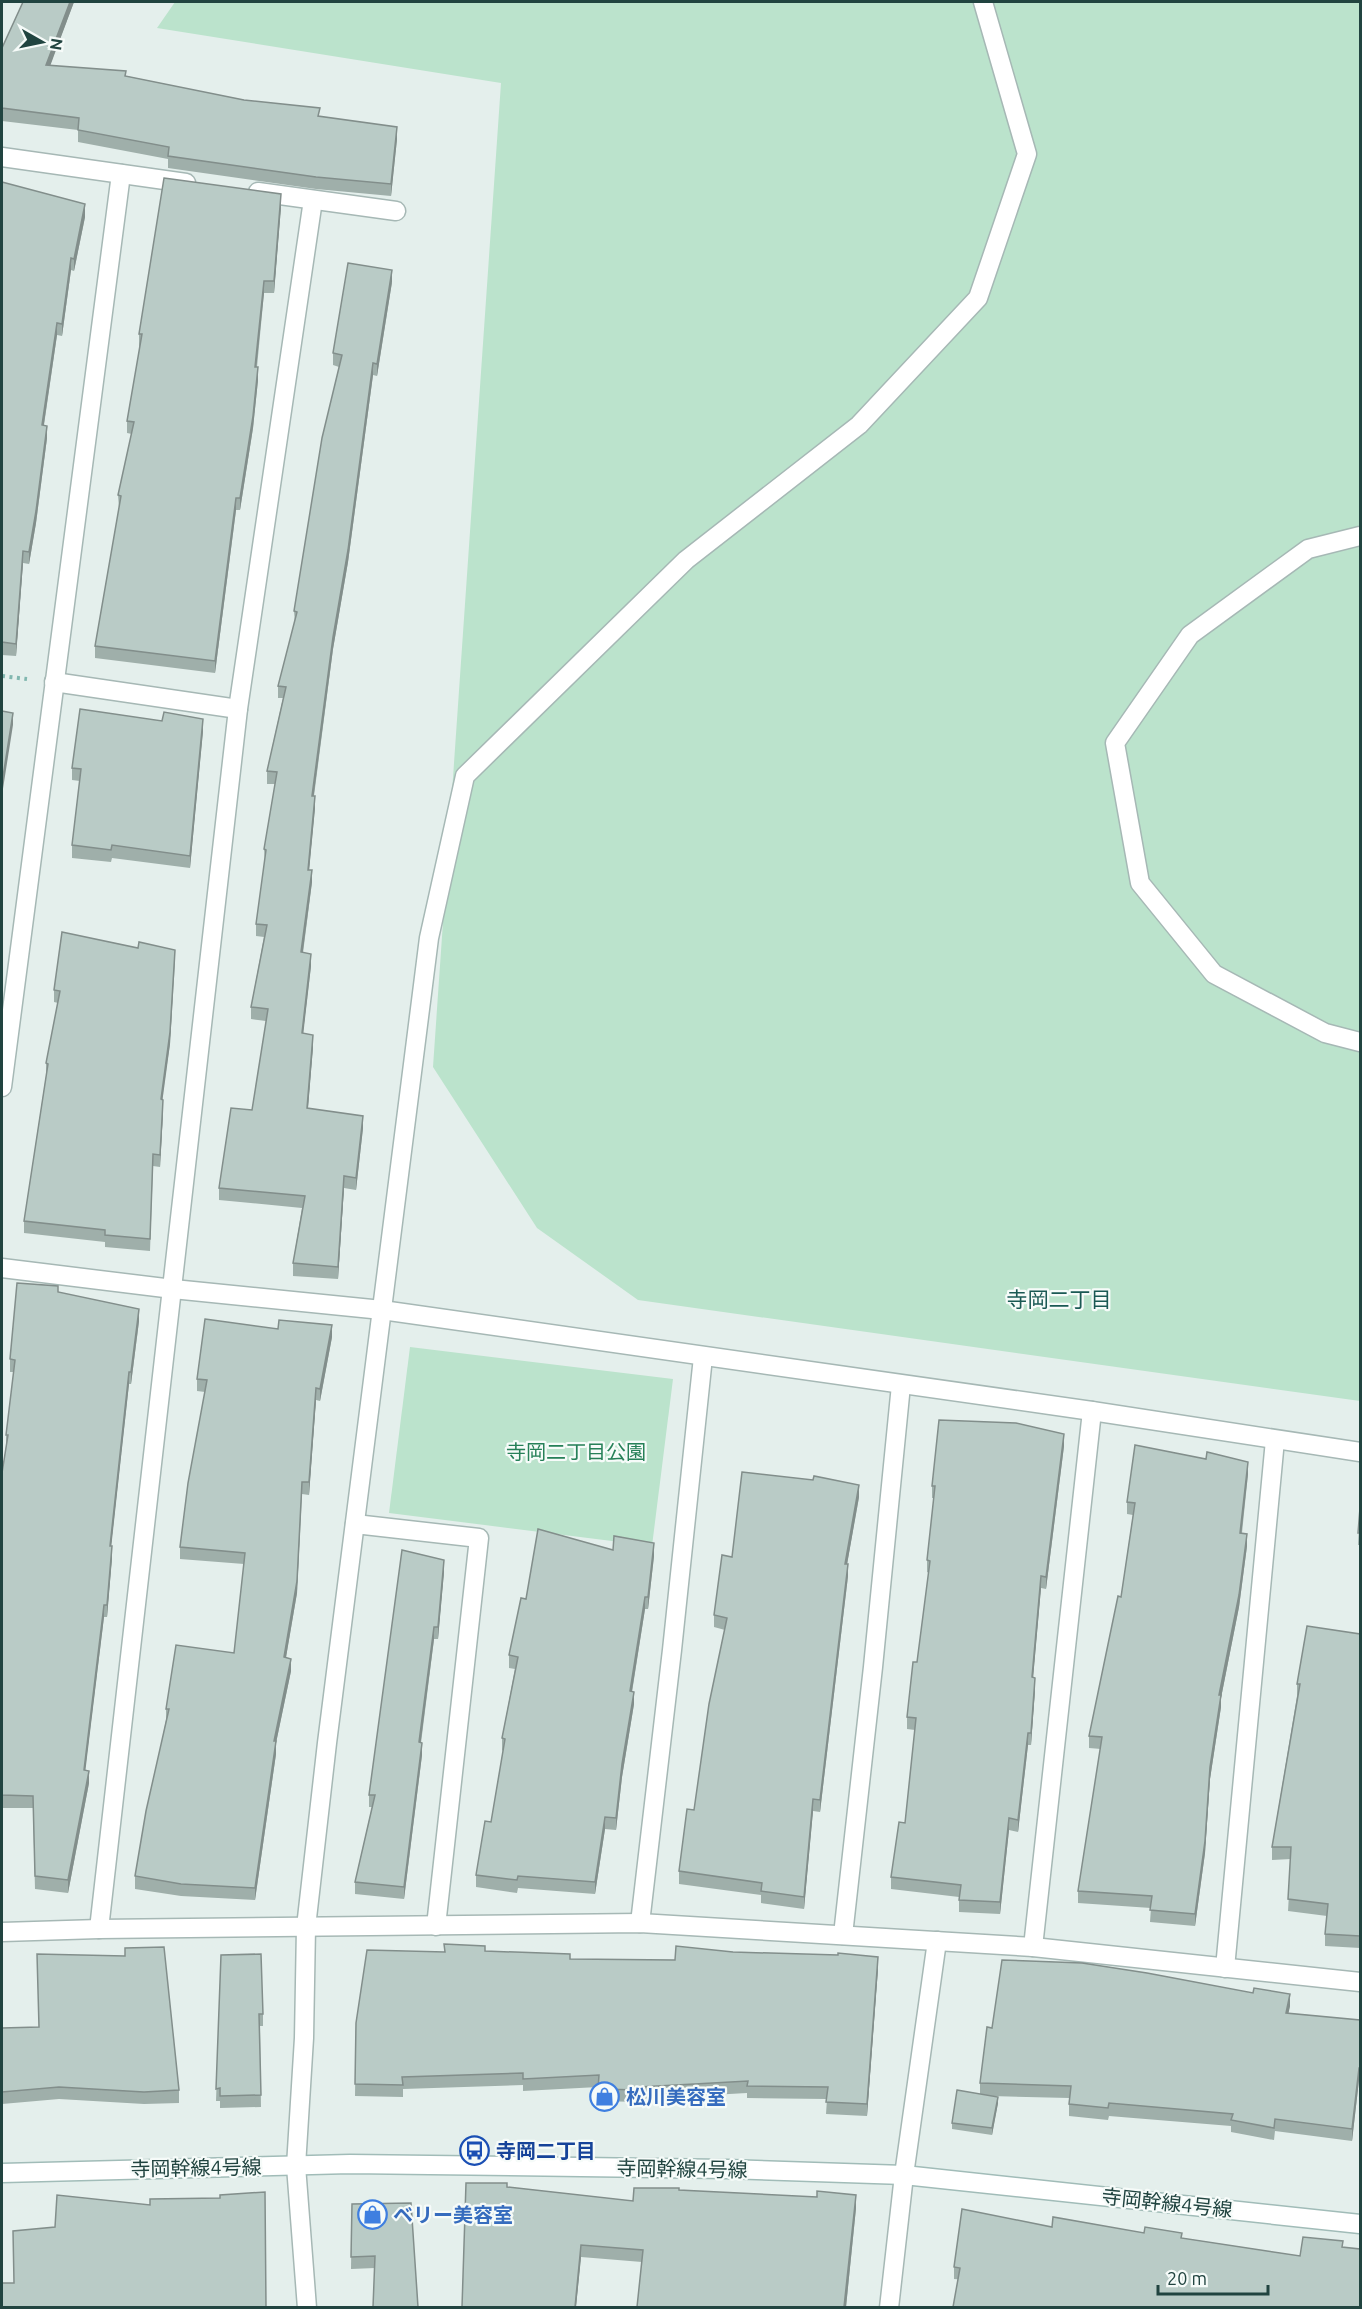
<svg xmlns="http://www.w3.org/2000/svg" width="1362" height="2309" font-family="Ubuntu,'Noto Sans JP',sans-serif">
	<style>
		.green { fill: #bbe3cc }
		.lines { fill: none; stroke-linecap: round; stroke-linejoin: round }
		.street-casing { stroke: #a6b8b5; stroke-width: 21 }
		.secondary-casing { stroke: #a1bcb8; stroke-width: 21 }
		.path { stroke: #81b7af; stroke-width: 4; stroke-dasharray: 3 4.5; stroke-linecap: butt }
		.street { stroke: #fff; stroke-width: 18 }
		.secondary { stroke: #fff; stroke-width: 18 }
		.wall { fill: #9fafaa }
		.shaded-wall { fill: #828e8b }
		.building { fill: #b9cbc6; stroke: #828e8b; stroke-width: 1.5 }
		.labels { text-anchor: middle; stroke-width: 4.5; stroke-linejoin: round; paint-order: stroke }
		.park-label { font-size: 20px; fill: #268058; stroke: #f6fbf9 }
		.shop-label { font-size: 20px; font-weight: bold; fill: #366cbe; stroke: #f6fbf9; text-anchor: start }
		.transit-label { font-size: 20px; font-weight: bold; fill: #164399; stroke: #f6fbf9; text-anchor: start }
		.street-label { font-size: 20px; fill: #214440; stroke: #f6fbf9 }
		.neighbourhood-label { font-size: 21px; fill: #1a5954; stroke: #f6fbf9 }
	</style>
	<rect width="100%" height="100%" fill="#e4efec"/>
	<g class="green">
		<polygon points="175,2 1360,2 1360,1401 638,1300 537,1228 433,1067 501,83 157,28"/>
		<polygon points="410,1347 673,1379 652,1546 389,1513"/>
	</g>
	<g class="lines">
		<defs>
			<g id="street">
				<polyline points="2,157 186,183"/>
				<polyline points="258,192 396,211"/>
				<polyline points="1360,536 1308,549 1190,635 1115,743 1140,883 1214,974 1325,1033 1360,1042"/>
				<polyline points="54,682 238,709"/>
				<polyline points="2,1087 121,174"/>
				<polyline points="2,1268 173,1289 382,1310 1092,1411 1360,1452"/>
				<polyline points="355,1524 479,1538 436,1926"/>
				<polyline points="640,1923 672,1650 703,1357"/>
				<polyline points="99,1929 238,709 313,200"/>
				<polyline points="2,1932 99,1929 640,1923 1033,1947 1360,1982"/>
				<polyline points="843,1935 873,1667 901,1385"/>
				<polyline points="1033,1947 1092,1411"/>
				<polyline points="1225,1968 1275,1440"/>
				<polyline points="307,2308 296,2166 304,2038 306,1927 327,1743 429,938 465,776 686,560 859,425 978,298 1027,154 983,2"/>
				<polyline points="889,2308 904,2175 937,1941"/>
			</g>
			<polyline id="secondary" points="2,2173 350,2164 727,2169 904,2175 1360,2224"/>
		</defs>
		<use href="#street" class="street-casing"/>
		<use href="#secondary" class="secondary-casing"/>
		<polyline class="path" points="2,676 27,679"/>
		<use href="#street" class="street"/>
		<use href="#secondary" class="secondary"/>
	</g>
	<g class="wall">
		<polygon points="23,2 74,2 50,65 126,76 320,116 397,139 391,196 316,189 168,168 168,159 78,142 78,130 2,121 2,48"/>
		<polygon points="2,182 85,217 74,271 71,270 62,336 57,335 44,425 47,438 36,523 29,564 23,563 16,656 2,655"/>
		<polygon points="281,207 274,293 264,293 257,367 258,380 253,428 240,510 236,510 215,673 95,658 95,646 119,508 118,495 132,434 127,433 127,421 140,346 139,346 139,334"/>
		<polygon points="392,282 377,376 373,375 348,562 333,649 314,796 315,808 309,870 312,882 303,953 311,966 303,1033 313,1047 308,1108 363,1128 356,1190 344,1188 338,1279 293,1276 293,1263 302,1208 219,1200 219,1188 252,1110 266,1021 251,1019 251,1007 264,937 256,936 256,924 265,862 264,849 275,784 267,784 267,771 283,698 278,698 278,686 295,623 294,611 339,367 333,365 333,353"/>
		<polygon points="203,731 190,868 112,858 111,862 72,858 72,845 80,781 72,780 72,768"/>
		<polygon points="175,962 170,1044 162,1099 163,1112 160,1167 153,1166 150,1251 105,1247 105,1242 24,1233 24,1221 46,1076 46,1063 58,1003 54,1002 54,990"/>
		<polygon points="58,1292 139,1321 131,1384 129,1384 111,1546 112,1558 107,1617 104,1617 85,1770 89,1783 68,1893 35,1889 33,1808 2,1808 2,1473 6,1447 6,1435 14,1372 10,1372 10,1359"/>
		<polygon points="332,1337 320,1401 316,1400 309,1495 302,1494 297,1593 286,1657 291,1671 276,1743 276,1754 255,1900 181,1896 135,1889 135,1876 166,1720 166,1709 234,1653 244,1564 180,1559 180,1547 205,1392 197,1391 197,1379"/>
		<polygon points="1064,1446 1046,1589 1041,1588 1033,1678 1035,1690 1031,1745 1028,1745 1018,1832 1009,1830 1000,1914 959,1912 959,1897 891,1889 891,1877 905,1823 915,1730 907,1729 907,1717 917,1662 929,1573 927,1572 927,1560 934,1498 932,1498 932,1486"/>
		<polygon points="1248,1474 1242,1533 1247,1546 1239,1607 1221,1698 1221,1707 1210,1779 1205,1853 1195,1926 1150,1922 1151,1908 1078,1903 1078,1891 1101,1749 1089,1748 1089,1736 1121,1597 1133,1515 1127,1514 1127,1502"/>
		<polygon points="859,1497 847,1564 848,1576 820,1812 813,1811 804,1909 761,1903 761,1895 679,1884 679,1871 694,1810 725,1630 714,1627 714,1615 732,1557"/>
		<polygon points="1360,1508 1360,1545 1358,1545"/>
		<polygon points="613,1550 654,1556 648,1609 645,1609 632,1692 634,1704 622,1777 616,1830 605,1829 595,1894 518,1888 517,1893 476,1887 476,1875 491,1822 503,1751 502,1750 502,1738 515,1669 509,1668 509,1655 526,1599"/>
		<polygon points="444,1572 438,1639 434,1639 421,1743 422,1755 404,1899 355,1894 355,1882 372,1807 369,1807 369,1795"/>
		<polygon points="1360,1634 1360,1948 1325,1946 1325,1934 1327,1916 1288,1911 1291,1859 1272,1860 1272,1847 1297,1696 1297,1684"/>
		<polygon points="485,1951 570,1959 878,1969 867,2116 826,2114 827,2099 747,2098 747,2093 640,2099 640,2102 598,2101 598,2087 523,2091 523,2085 403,2089 403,2097 355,2096 356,2023 444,1952"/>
		<polygon points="221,1955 263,2014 263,2026 260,2026 261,2107 220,2108 220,2101 216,2101"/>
		<polygon points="1290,2006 1288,2013 1360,2020 1360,2080 1359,2080 1352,2141 1275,2131 1274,2140 1231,2132 1231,2126 1109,2116 1108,2120 1069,2116 1069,2098 991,2096 998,2103 992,2135 952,2129 952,2123 980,2094 980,2083 992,2028"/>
		<polygon points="2,2028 179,2090 179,2103 144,2104 59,2099 2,2104"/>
		<polygon points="507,2187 633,2201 679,2190 856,2208 846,2307 637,2307 642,2262 581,2257 576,2307 462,2307"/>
		<polygon points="411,2203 375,2268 351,2269 352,2204"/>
		<polygon points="1052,2227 1144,2233 1182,2238 1300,2256 1343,2248 1360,2307 954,2279 954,2267"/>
	</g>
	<g class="shaded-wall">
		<polygon points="70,2 74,2 46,77 46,65"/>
		<polygon points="397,127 397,139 391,196 391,184"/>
		<polygon points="281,194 281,207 274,293 274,281"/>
		<polygon points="85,204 85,217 74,271 74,259"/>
		<polygon points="71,258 71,270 62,336 62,324"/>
		<polygon points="392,270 392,282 377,376 377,364"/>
		<polygon points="264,281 264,293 255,379 255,367"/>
		<polygon points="57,323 57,335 42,437 42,425"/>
		<polygon points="373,363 373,375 348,562 333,649 312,808 312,796 333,637"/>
		<polygon points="258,367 258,380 253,428 240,510 240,498"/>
		<polygon points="47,426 47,438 36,523 29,564 29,552"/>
		<polygon points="236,498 236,510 215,673 215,661"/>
		<polygon points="23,551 23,563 16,656 16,644"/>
		<polygon points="13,713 13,725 2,795 2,783"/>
		<polygon points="203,719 203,731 190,868 190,856"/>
		<polygon points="315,796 315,808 308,882 308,870"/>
		<polygon points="312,870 312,882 301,965 301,952"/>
		<polygon points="175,950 170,1044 161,1111 161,1099"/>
		<polygon points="311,954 311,966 302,1045 302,1033"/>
		<polygon points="313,1035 313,1047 307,1120 307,1108"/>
		<polygon points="163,1100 163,1112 160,1167 160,1155"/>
		<polygon points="363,1116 363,1128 356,1190 356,1178"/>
		<polygon points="344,1176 344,1188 338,1279 338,1267"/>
		<polygon points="139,1309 139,1321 131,1384 131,1372"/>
		<polygon points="332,1325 332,1337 320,1401 320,1389"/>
		<polygon points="129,1372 129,1384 110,1558 110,1546"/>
		<polygon points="316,1388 316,1400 309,1495 309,1482"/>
		<polygon points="1064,1434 1064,1446 1046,1589 1046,1577"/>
		<polygon points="1248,1462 1248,1474 1240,1545 1240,1533"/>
		<polygon points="302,1482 297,1593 284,1669 284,1657"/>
		<polygon points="859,1485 859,1497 845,1576 845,1564"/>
		<polygon points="1247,1534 1247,1546 1239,1607 1221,1698 1221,1707 1210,1779 1205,1853 1195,1926 1195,1914 1210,1767 1219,1695"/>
		<polygon points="654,1543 654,1556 648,1609 648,1597"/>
		<polygon points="112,1546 112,1558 107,1617 107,1605"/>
		<polygon points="444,1560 444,1572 438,1639 438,1627"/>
		<polygon points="848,1564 848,1576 820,1812 820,1800"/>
		<polygon points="1041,1576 1041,1588 1032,1690 1032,1677"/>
		<polygon points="645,1597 645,1609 630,1703 630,1691"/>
		<polygon points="104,1605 104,1617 84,1782 84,1770"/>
		<polygon points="434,1627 434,1639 419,1755 419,1742"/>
		<polygon points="291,1659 291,1671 276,1743 276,1754 255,1900 255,1888 274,1741"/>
		<polygon points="1035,1678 1035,1690 1031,1745 1031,1733"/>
		<polygon points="634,1692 634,1704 622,1777 616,1830 616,1818 622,1764"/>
		<polygon points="1028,1733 1028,1745 1018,1832 1018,1820"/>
		<polygon points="422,1743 422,1755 404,1899 404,1887"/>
		<polygon points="89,1771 89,1783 68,1893 68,1880"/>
		<polygon points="813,1799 813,1811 804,1909 804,1897"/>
		<polygon points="605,1817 605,1829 595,1894 595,1882"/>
		<polygon points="1009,1818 1009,1830 1000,1914 1000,1902"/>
		<polygon points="878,1957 878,1969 867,2116 867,2104"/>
		<polygon points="1290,1994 1290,2006 1286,2025 1286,2013"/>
		<polygon points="1359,2068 1359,2080 1352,2141 1352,2129"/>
		<polygon points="998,2097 998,2103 992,2135 992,2128"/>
		<polygon points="856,2195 856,2208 846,2307 844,2307"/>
		<polygon points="581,2245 581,2257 576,2307 575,2307"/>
	</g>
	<g class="building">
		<polygon points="23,2 70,2 46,65 126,71 125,76 244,100 320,108 318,116 397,127 391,184 316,177 168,156 169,147 78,130 79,118 2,108 2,48"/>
		<polygon points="164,178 281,194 274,281 264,281 255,367 258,367 253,416 240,498 236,498 215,661 95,646 121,496 118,495 134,422 127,421 142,334 139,334"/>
		<polygon points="2,182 85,204 74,259 71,258 62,324 57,323 42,425 47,426 36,511 29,552 23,551 16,644 2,642"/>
		<polygon points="348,263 392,270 377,364 373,363 348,550 333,637 312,796 315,796 308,870 312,870 301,952 311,954 302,1033 313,1035 307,1108 363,1116 356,1178 344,1176 338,1267 293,1263 305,1196 219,1188 231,1108 252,1110 268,1009 251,1007 267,925 256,924 266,850 264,849 277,772 267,771 286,687 278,686 297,612 294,611 322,438 342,355 333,353"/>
		<polygon points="80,709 162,721 164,712 203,719 190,856 112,845 111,850 72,845 81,769 72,768"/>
		<polygon points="2,711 13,713 2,783"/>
		<polygon points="62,932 138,948 139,942 175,950 170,1032 161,1099 163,1100 160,1155 153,1154 150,1239 105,1235 105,1230 24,1221 48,1064 46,1063 60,991 54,990"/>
		<polygon points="17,1283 58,1286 58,1292 139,1309 131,1372 129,1372 110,1546 112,1546 107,1605 104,1605 84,1770 89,1771 68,1880 35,1876 33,1796 2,1795 2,1473 8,1435 6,1435 15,1360 10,1359"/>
		<polygon points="205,1319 278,1329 279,1320 332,1325 320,1389 316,1388 309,1482 302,1482 297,1581 284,1657 291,1659 274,1741 276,1741 255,1888 181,1884 135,1876 146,1811 169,1709 166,1709 176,1645 234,1653 245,1553 180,1547 188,1483 207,1380 197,1379"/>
		<polygon points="939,1420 1016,1423 1064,1434 1046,1577 1041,1576 1032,1677 1035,1678 1031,1733 1028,1733 1018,1820 1009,1818 1000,1902 959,1900 961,1885 891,1877 899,1822 905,1823 916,1718 907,1717 913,1662 917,1662 930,1561 927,1560 935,1486 932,1486"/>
		<polygon points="1135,1445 1206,1459 1207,1452 1248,1462 1240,1533 1247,1534 1239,1595 1219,1695 1221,1695 1210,1767 1205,1841 1195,1914 1150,1910 1152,1896 1078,1891 1102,1737 1089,1736 1118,1596 1121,1597 1135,1503 1127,1502"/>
		<polygon points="742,1472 813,1480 814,1476 859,1485 845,1564 848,1564 820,1800 813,1799 804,1897 761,1891 762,1883 679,1871 687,1809 694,1810 709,1704 727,1618 714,1615 722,1555 732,1557"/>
		<polygon points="1360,1508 1360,1533 1358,1533"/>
		<polygon points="538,1529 613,1550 614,1536 654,1543 648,1597 645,1597 630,1691 634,1692 622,1764 616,1818 605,1817 595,1882 518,1876 517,1880 476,1875 485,1821 491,1822 505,1739 502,1738 518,1657 509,1655 521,1598 526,1599"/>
		<polygon points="402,1550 444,1560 438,1627 434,1627 419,1742 422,1743 404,1887 355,1882 375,1795 369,1795"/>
		<polygon points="1307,1626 1360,1634 1360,1936 1325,1934 1328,1904 1288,1899 1291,1847 1272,1847 1300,1684 1297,1684"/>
		<polygon points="444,1944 485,1946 485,1951 570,1954 570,1959 675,1960 676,1946 733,1952 838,1955 838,1953 878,1957 867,2104 826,2102 828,2087 747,2086 748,2081 640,2087 640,2090 598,2089 599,2075 523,2079 523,2073 402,2077 403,2085 355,2084 356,2023 367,1950 445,1952"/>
		<polygon points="164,1947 179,2090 144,2092 59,2087 2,2092 2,2028 39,2027 37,1954 125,1956 125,1948"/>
		<polygon points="261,1954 263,2014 259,2014 261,2095 220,2096 220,2088 216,2089 221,1955"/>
		<polygon points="1002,1960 1082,1963 1147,1973 1253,1993 1254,1988 1290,1994 1286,2013 1360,2020 1360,2068 1359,2068 1352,2129 1275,2119 1274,2128 1231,2120 1233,2114 1109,2103 1108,2108 1069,2104 1071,2086 980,2083 987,2027 992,2028"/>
		<polygon points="957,2090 998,2097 992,2128 952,2123"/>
		<polygon points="466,2183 507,2183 507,2187 633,2201 634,2188 679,2188 679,2190 817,2197 817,2191 856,2195 844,2307 637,2307 643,2250 581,2245 575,2307 462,2307"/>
		<polygon points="265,2192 266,2307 2,2307 2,2283 14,2283 13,2231 55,2227 57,2195 150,2205 150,2199 220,2198 220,2195"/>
		<polygon points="411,2203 418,2307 373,2307 375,2256 351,2257 352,2204"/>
		<polygon points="962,2209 1052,2227 1053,2217 1144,2233 1145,2227 1182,2233 1181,2238 1300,2256 1303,2237 1343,2241 1342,2247 1360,2249 1360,2307 953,2307 960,2268 954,2267"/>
	</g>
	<defs>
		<symbol id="shop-ring" viewBox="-11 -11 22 22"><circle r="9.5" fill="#f6fbf9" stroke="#3f7fe0" stroke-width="1.5"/><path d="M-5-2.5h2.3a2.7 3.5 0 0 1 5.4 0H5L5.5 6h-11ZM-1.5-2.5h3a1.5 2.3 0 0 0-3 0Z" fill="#3f7fe0"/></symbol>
		<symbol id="bus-ring" viewBox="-11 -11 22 22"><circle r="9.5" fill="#f6fbf9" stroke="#1a4fb4" stroke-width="1.5"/><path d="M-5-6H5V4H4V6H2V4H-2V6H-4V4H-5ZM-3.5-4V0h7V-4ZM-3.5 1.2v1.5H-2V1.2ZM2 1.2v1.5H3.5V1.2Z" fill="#1a4fb4"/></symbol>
	</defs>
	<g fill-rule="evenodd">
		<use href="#shop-ring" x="588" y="2080" width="33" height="33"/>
		<use href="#bus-ring" x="458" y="2134" width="33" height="33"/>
		<use href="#shop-ring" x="356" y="2198" width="33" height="33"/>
	</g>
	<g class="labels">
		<g class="park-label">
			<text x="576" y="1459">寺岡二丁目公園</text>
		</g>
		<g class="shop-label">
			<text x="626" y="2104">松川美容室</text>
			<text x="393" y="2222">ベリー美容室</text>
		</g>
		<g class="transit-label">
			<text x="496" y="2158">寺岡二丁目</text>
		</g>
		<g class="street-label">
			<text transform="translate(196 2168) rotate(-1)" y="7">寺岡幹線4号線</text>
			<text transform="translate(682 2169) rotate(1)" y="7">寺岡幹線4号線</text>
			<text transform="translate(1167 2203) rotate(6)" y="7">寺岡幹線4号線</text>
		</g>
		<g class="neighbourhood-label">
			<text x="1059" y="1307">寺岡二丁目</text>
		</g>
	</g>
	<rect width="1362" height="2309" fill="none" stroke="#214440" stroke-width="6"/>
	<g transform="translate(42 42) rotate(99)" stroke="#f6fbf9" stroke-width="4.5" paint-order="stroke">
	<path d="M0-4.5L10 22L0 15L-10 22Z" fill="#214440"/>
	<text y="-9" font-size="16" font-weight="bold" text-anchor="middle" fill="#214440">N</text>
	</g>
	<path d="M1158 2285v9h110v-9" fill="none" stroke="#214440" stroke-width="3"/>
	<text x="1167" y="2285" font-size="18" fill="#214440" stroke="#f6fbf9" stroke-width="4.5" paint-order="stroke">20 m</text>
</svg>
